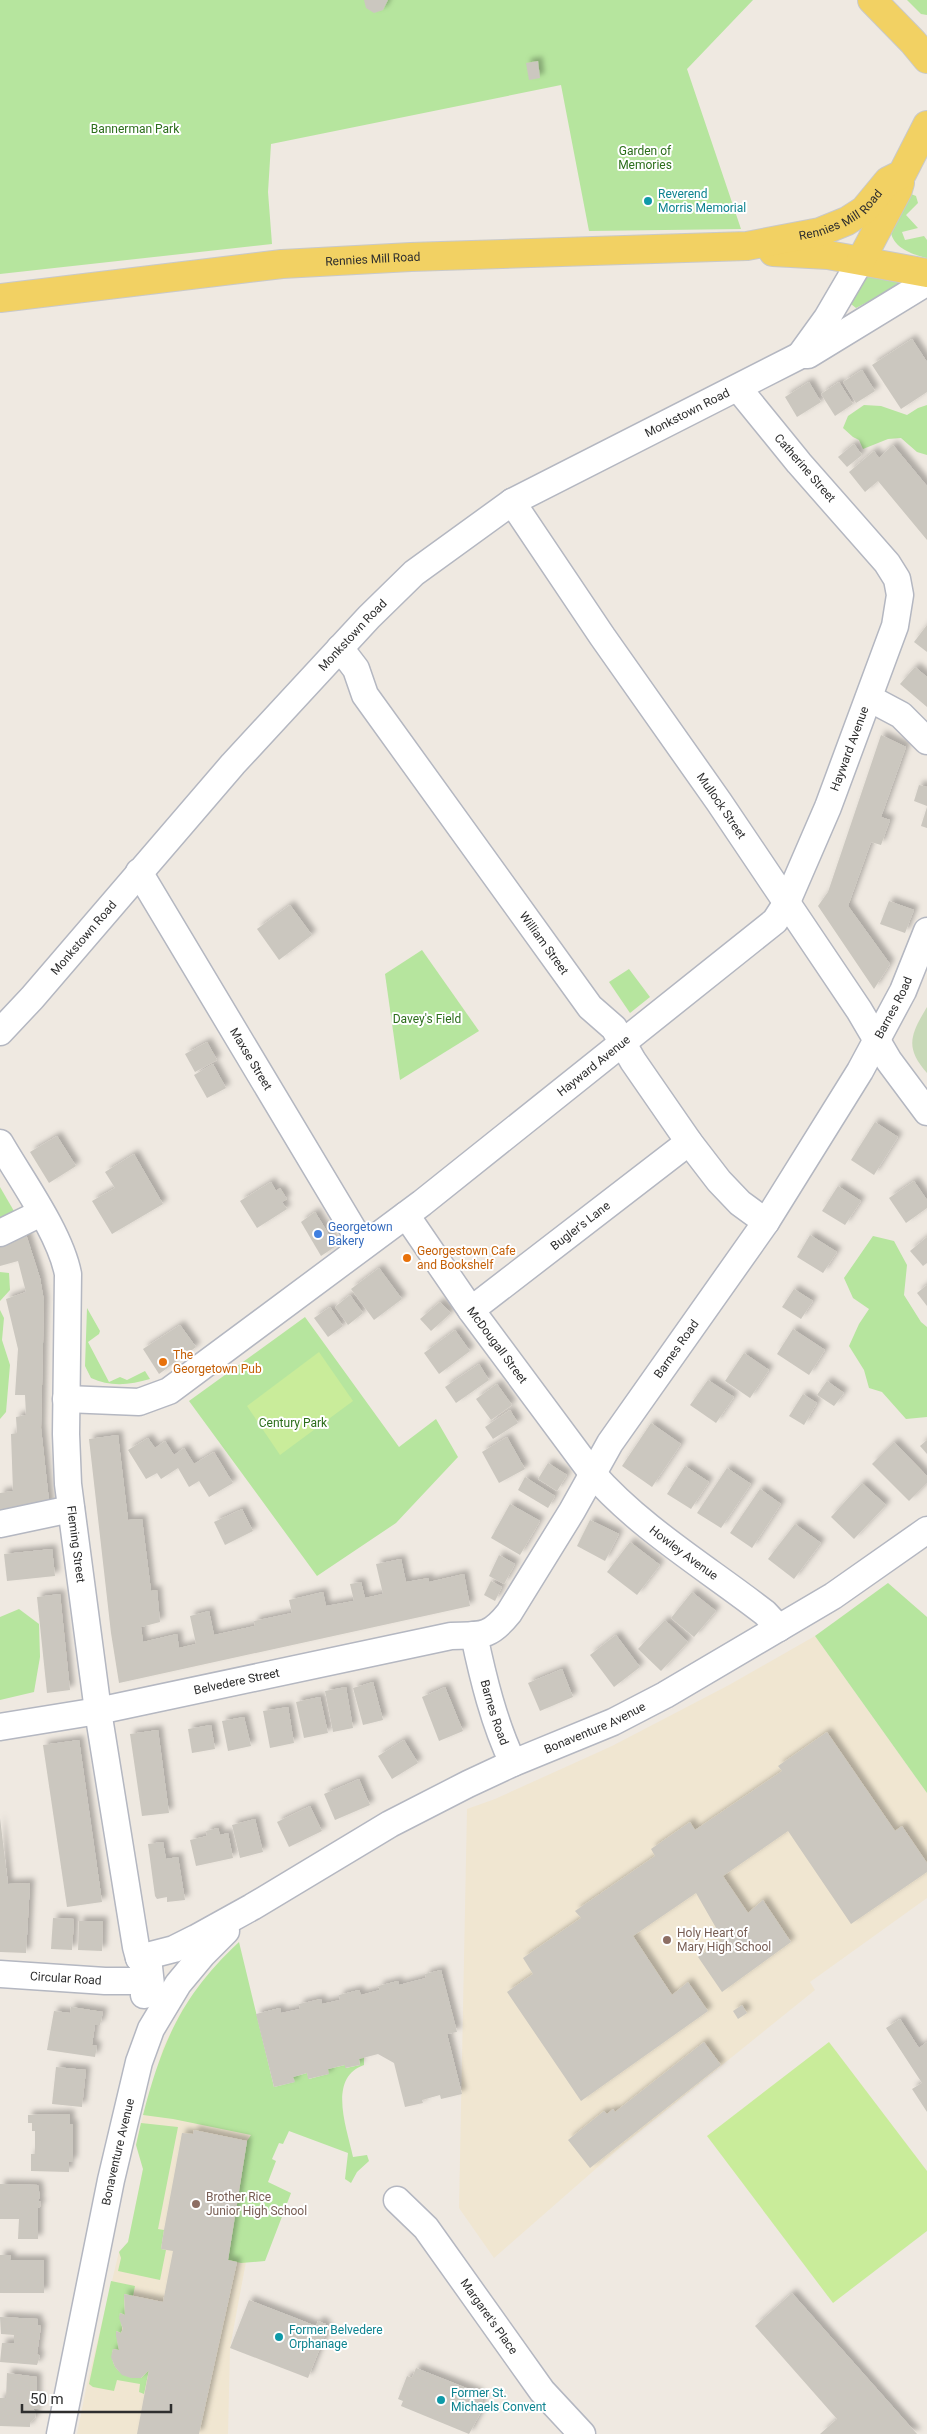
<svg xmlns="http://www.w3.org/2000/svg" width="927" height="2434" font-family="Roboto,sans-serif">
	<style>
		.education { fill: #f0e6d1 }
		.green { fill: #b6e59e }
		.cemetery { fill: #c8d9b8 }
		.pitch { fill: #c9ec9a }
		.building { fill: #cbc7bf; filter: url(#shadow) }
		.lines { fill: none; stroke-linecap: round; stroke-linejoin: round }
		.minor-casing { stroke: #b4b7c1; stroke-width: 29 }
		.major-casing { stroke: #c9c9c9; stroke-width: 30 }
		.minor { stroke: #fff; stroke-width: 26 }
		.major { stroke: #f2d163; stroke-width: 28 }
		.culture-dot { fill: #0f9aa8; stroke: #fff; stroke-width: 2 }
		.shop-dot { fill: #3f7fe0; stroke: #fff; stroke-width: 2 }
		.food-dot { fill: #e8710a; stroke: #fff; stroke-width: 2 }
		.education-dot { fill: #8d6e63; stroke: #fff; stroke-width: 2 }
		.labels { text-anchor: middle; stroke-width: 4; stroke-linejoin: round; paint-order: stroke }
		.park-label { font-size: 12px; fill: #2c6e1b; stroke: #fff }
		.culture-label { font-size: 12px; fill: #0d838f; stroke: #fff; text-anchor: start }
		.street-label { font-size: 12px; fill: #2e2e2e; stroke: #fff }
		.shop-label { font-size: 12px; fill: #366cbe; stroke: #fff; text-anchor: start }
		.food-label { font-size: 12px; fill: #c56008; stroke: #fff; text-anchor: start }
		.education-label { font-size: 12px; fill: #785e54; stroke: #fff; text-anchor: start }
	</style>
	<defs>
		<filter id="shadow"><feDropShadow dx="4.5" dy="-4.5" stdDeviation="2.5" flood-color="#0004"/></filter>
	</defs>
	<rect width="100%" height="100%" fill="#efe9e1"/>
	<g class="education">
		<polygon points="815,1636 927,1793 927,1898 810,1982 815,1990 623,2145 494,2258 459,2208 467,1809 495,1799 612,1746 729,1685"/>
		<polygon points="183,2008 272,2121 230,2348 228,2434 77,2434 87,2384 119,2252 128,2242 130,2233 143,2169 136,2145 138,2134 163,2048"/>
	</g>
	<g class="green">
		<polygon points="0,0 753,0 687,69 741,229 589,231 561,85 271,144 268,192 272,244 0,274"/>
		<polygon points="907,0 927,0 927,15 921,14"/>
		<path d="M911,194L916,196L918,203L906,215L918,228L902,232L905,240L924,236L927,240V258C910,254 887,246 891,223C893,214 905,202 911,194Z"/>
		<polygon points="869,274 904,279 902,284 856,308 851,304"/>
		<polygon points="864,405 881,406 907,415 918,408 927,405 927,455 917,452 901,438 888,439 863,449 859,440 853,437 843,428 848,416"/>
		<polygon points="422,950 479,1031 400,1080 385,974"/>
		<polygon points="629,969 650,997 630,1013 609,982"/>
		<polygon points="0,1187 18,1218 0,1226"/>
		<polygon points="873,1236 894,1241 907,1265 904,1295 921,1322 927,1327 927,1417 906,1419 882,1392 869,1388 864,1370 849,1346 859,1324 869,1309 853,1298 844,1278"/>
		<polygon points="0,1272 9,1273 10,1290 0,1301"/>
		<path d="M87,1308L100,1331L99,1334L88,1342L109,1382L120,1377L127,1380L145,1371L150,1379C130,1385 110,1387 91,1378L85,1366Z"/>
		<polygon points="0,1310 4,1318 2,1340 10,1365 6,1412 0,1419"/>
		<polygon points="305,1317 399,1447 436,1419 458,1457 396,1523 317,1576 189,1401"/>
		<polygon points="888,1583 927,1617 927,1793 815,1636"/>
		<polygon points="19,1609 39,1624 40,1657 34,1692 0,1700 0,1617"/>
		<path d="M239,1942L274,2087L294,2082L293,2077L307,2073L309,2079L328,2074V2069L345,2065L346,2068L360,2065L359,2059L364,2057V2065C327,2078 347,2128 353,2157L367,2155L369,2161L357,2172L351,2183L345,2179L348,2153L289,2131L283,2144L279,2143L272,2159L276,2161L268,2182L291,2193L265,2261L241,2263L228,2260L247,2141L251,2135L173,2119L143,2115C162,2042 182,1995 239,1942Z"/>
		<polygon points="141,2123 178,2127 158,2229 164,2230 161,2249 166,2250 160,2280 118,2271 121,2258 119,2252 128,2242 143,2169 136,2145"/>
		<path d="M111,2281L135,2286L133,2296L124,2294L125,2315L120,2313C119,2320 124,2325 121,2333L116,2331L119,2350L113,2349C109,2368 122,2378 141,2378L149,2370L144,2394L139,2392L140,2384L117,2380L114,2391L93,2387L89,2384Z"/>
	</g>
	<path class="cemetery" d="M927,1007V1073C904,1047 911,1034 927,1007Z"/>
	<g class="pitch">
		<polygon points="319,1352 353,1401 280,1455 247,1406"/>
		<polygon points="829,2042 927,2171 927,2231 833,2303 707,2136"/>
	</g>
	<g class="building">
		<polygon points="364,0 388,0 383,10 374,13 366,8"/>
		<polygon points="538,61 540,78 529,80 526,63"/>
		<polygon points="912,339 927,362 927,392 901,409 872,365"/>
		<polygon points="862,370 875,391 856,403 843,382"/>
		<polygon points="809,382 821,402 797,417 785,397"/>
		<polygon points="839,382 853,404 835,416 821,394"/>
		<polygon points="854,444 862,455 847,467 838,457"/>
		<polygon points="893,445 927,486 927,540 878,481 865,492 849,472 874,451 879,458"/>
		<polygon points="927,625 927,652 914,642"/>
		<polygon points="915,667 927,677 927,707 900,684"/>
		<polygon points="881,735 906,747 881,817 890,820 881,845 871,842 848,906 890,964 874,989 818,906 828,892"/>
		<polygon points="919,785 927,787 927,806 914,801"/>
		<polygon points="927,807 927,828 921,826"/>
		<polygon points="889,901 914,910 905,933 880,924"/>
		<polygon points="290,905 312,935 279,960 257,929"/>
		<polygon points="207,1042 217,1060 195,1072 185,1054"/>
		<polygon points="213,1064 226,1088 207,1098 194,1075"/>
		<polygon points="875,1122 898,1137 874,1175 851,1160"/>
		<polygon points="57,1136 76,1166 49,1183 30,1152"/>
		<polygon points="134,1154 163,1204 112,1234 92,1201 115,1188 105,1172"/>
		<polygon points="914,1181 927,1200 927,1208 906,1223 889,1198"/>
		<polygon points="271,1182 276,1191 280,1188 287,1199 282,1202 287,1209 257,1228 240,1201"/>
		<polygon points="838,1186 861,1201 845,1225 822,1211"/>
		<polygon points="315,1212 336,1246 321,1256 301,1222"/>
		<polygon points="25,1231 40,1278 44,1301 41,1428 50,1510 0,1519 0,1493 13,1491 11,1434 17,1433 16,1417 26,1415 25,1395 15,1395 18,1349 6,1299 26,1292 18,1261 0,1266 0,1240"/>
		<polygon points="810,1235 837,1252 823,1273 797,1257"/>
		<polygon points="927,1237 927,1263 923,1266 910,1251"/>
		<polygon points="379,1268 402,1299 374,1320 351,1289"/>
		<polygon points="927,1285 927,1306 917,1293"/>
		<polygon points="794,1289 813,1301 801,1319 782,1307"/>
		<polygon points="350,1295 363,1313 348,1325 335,1307"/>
		<polygon points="440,1302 451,1313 431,1331 420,1319"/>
		<polygon points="330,1307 343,1326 328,1337 314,1318"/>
		<polygon points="180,1325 196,1347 159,1374 143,1349"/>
		<polygon points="793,1329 825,1350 809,1375 777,1354"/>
		<polygon points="455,1330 470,1351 439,1374 424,1353"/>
		<polygon points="744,1353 769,1370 750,1398 725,1381"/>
		<polygon points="479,1364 489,1380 456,1403 445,1387"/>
		<polygon points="708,1380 734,1397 716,1423 690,1405"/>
		<polygon points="827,1381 844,1393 834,1406 817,1395"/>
		<polygon points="497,1384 512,1405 491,1420 476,1399"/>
		<polygon points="803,1394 817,1403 804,1425 789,1416"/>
		<polygon points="510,1410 518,1423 493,1439 485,1427"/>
		<polygon points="651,1423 681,1444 652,1487 622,1466"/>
		<polygon points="118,1435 128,1520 142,1519 151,1591 157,1590 160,1622 141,1627 143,1642 177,1634 179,1648 196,1644 190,1616 209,1611 214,1635 255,1626 254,1621 292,1613 289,1600 323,1592 326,1606 354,1601 350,1584 361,1582 365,1598 383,1594 376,1564 401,1559 406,1582 429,1578 429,1582 464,1574 470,1606 119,1683 111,1633 89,1439"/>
		<polygon points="507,1437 525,1469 499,1483 482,1452"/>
		<polygon points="148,1438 155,1448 165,1441 174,1455 184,1448 194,1464 214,1452 233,1483 209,1497 199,1481 189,1487 178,1468 161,1479 157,1473 146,1479 128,1450"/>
		<polygon points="927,1440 927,1454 920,1446"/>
		<polygon points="894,1442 927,1476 927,1483 909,1501 872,1464"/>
		<polygon points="548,1463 567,1475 557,1491 538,1479"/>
		<polygon points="685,1466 709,1482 691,1509 667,1494"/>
		<polygon points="727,1468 751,1484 721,1528 697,1513"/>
		<polygon points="525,1477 555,1496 548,1508 518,1490"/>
		<polygon points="862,1483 886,1505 854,1539 831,1517"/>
		<polygon points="760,1489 781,1504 752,1548 730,1533"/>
		<polygon points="510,1504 540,1521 520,1555 491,1538"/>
		<polygon points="242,1509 253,1531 225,1545 214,1522"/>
		<polygon points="590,1520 619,1534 605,1561 577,1546"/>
		<polygon points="795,1524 821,1543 794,1579 768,1559"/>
		<polygon points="630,1542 660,1565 637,1595 607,1572"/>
		<polygon points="52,1549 55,1576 7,1581 4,1554"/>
		<polygon points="499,1555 515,1564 504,1584 489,1576"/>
		<polygon points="491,1581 502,1587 495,1601 484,1595"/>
		<polygon points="692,1592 716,1611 694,1637 671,1618"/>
		<polygon points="60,1594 70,1690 47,1693 37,1597"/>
		<polygon points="665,1620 688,1642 661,1671 638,1649"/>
		<polygon points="616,1635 640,1667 614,1687 590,1655"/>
		<polygon points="562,1669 573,1697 540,1711 528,1683"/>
		<polygon points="373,1682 383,1720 363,1725 353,1688"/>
		<polygon points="346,1687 353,1728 333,1732 325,1691"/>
		<polygon points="445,1687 463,1731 439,1741 422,1697"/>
		<polygon points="320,1697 328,1733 304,1738 296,1702"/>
		<polygon points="288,1707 294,1743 270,1748 263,1711"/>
		<polygon points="244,1717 251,1746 228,1751 222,1721"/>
		<polygon points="211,1725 215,1749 192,1753 188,1729"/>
		<polygon points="158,1730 169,1813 142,1816 130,1734"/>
		<polygon points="827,1732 895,1831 902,1826 927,1863 927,1872 851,1924 788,1831 723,1876 748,1913 763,1900 791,1942 722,1992 698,1957 723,1940 696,1893 633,1936 672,1995 688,1982 708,2011 581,2101 507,1992 533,1974 523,1958 581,1918 575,1911 655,1856 651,1849 690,1822 695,1830 782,1771 778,1766"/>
		<polygon points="79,1740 102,1902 67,1907 43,1745"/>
		<polygon points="404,1740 418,1763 392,1779 378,1756"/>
		<polygon points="359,1779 370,1805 335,1820 324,1794"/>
		<polygon points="310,1806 322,1831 289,1847 277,1822"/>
		<polygon points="0,1818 8,1884 30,1883 26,1953 0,1952"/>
		<polygon points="255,1819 263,1852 240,1858 232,1825"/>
		<polygon points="218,1828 220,1835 228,1833 233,1858 196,1866 190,1840 207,1836 206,1831"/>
		<polygon points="163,1842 166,1859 178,1857 185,1900 167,1902 167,1897 157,1899 155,1896 148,1844"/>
		<polygon points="53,1918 74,1919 72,1950 51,1949"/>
		<polygon points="79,1921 103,1921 102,1951 78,1950"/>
		<polygon points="441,1970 457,2032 447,2034 462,2094 441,2099 440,2095 422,2100 423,2103 405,2107 394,2063 378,2054 359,2059 360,2065 345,2068 345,2065 328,2069 329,2074 308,2079 307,2073 293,2077 295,2082 274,2087 256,2014 280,2008 281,2013 300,2009 299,2004 321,1999 322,2004 340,2000 339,1995 359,1990 361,1995 380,1990 378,1986 398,1981 399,1985 426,1978 425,1974"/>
		<polygon points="742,2005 747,2013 738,2019 733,2011"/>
		<polygon points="71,2007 103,2012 100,2025 95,2025 92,2045 97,2046 95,2057 47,2050 54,2011 70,2013"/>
		<polygon points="900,2019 919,2048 927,2042 927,2112 912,2089 922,2083 886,2028"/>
		<polygon points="704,2042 721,2065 590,2168 568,2140 604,2111 607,2114 613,2109 615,2112"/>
		<polygon points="56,2067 86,2070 82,2107 52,2104"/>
		<polygon points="70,2114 70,2124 73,2124 73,2162 69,2162 69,2172 31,2171 31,2154 35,2154 35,2131 32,2131 32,2123 28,2123 28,2115"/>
		<polygon points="194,2130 247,2141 228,2260 237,2262 199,2434 137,2434 149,2370 141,2378 131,2378 122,2375 115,2367 111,2357 113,2349 119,2350 116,2336 116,2331 121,2333 123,2329 119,2318 120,2313 125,2315 124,2294 163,2302 173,2251 161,2249 164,2230 182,2133 193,2134"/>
		<polygon points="0,2184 38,2185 40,2197 38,2201 41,2202 40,2207 38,2208 38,2239 18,2239 19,2219 0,2219"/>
		<polygon points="0,2255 11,2255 10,2260 44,2260 44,2293 0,2293"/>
		<polygon points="792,2293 917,2434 820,2434 837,2419 755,2326"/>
		<polygon points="249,2300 316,2326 318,2321 326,2324 325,2327 328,2328 308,2378 230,2348"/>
		<polygon points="0,2317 38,2319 38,2325 41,2326 37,2354 40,2356 37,2365 0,2362 2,2343 14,2343 14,2335 1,2334"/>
		<polygon points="416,2368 479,2393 478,2397 483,2399 478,2411 481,2412 469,2434 401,2406 403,2401 398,2399 407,2376 412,2378"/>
		<polygon points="7,2373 37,2377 37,2399 40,2399 40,2409 33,2409 36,2413 35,2418 30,2423 30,2427 0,2426 0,2398 6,2398"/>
	</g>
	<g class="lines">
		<defs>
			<g id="minor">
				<polyline points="801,354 827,318 861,260"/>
				<path id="s1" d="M512,502L602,636L719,802L859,1010L889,1061L927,1112"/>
				<path id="s2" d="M340,648L356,669L365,695L590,1007L614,1028L633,1061L689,1142L719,1181L740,1203L766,1222"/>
				<polyline points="869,698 901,715 927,741"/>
				<path id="s3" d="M139,872L363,1246"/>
				<path id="s4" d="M0,1032L32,998L233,764L369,617L414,573L512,502L801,355H808L921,286L927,279"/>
				<path id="s5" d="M0,1143C22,1181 60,1233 68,1274L66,1434L68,1484L98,1711L136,1947L139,1958L149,1967L151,1985L144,1995"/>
				<path id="s6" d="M406,1215L471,1310L592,1473C640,1528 707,1568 765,1613L779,1628"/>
				<polyline points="0,1233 41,1213"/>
				<path id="s7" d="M471,1310L689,1142"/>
				<path id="s8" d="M66,1399L139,1402L169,1391L422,1203L775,921L786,904L828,807L895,626L900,595L897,579L887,563L799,463L738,388"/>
				<polyline points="0,1524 71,1509"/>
				<path id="s9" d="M474,1635C483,1678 494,1723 513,1763"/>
				<path id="s10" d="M0,1727L98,1711L451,1636C481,1635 489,1638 509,1613L572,1511L610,1443L766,1222L860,1071L903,991L927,931"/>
				<path id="s11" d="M139,1958L174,1949L196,1938L252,1907L390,1824L468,1784L513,1763L613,1722L665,1695L833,1596L927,1530"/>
				<path id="s12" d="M0,1974L105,1981H133"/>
				<path id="s13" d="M397,2200L426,2228L542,2391L582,2434"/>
				<path id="s14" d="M60,2434L111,2180L139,2062L151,2029L178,1984L203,1954L226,1931"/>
			</g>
			<g id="major">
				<polyline points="872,0 913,42 927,59"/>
				<polyline points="773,252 828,255 927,273"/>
				<polyline points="861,260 898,190 900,183"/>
				<path id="s15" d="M0,298L282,264L411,257L747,246L820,232L847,221L864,210L888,181L902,174L927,125"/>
			</g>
		</defs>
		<use href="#minor" class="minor-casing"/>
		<use href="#major" class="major-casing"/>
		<use href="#minor" class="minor"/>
		<use href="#major" class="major"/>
	</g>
	<g class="culture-dot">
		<circle cx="648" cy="201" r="5"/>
		<circle cx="279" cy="2337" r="5"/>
		<circle cx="441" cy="2400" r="5"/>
	</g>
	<circle class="shop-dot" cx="318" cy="1234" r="5"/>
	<g class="food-dot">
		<circle cx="407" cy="1258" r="5"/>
		<circle cx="163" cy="1362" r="5"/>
	</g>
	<g class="education-dot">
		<circle cx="667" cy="1940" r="5"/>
		<circle cx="196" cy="2204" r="5"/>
	</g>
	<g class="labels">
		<g class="park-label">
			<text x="135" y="133">Bannerman Park</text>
			<text x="645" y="155">Garden of<tspan x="645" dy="14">Memories</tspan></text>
			<text x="427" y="1023">Davey's Field</text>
			<text x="293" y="1427">Century Park</text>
		</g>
		<g class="culture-label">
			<text x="658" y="198">Reverend<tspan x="658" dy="14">Morris Memorial</tspan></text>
			<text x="289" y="2334">Former Belvedere<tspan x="289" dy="14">Orphanage</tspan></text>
			<text x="451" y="2397">Former St.<tspan x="451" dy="14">Michaels Convent</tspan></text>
		</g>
		<g class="street-label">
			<text dy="4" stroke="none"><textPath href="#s15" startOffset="850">Rennies Mill Road</textPath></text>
			<text dy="4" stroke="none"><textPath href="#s15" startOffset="375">Rennies Mill Road</textPath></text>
			<text dy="4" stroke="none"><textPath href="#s4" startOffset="936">Monkstown Road</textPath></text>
			<text transform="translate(805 468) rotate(49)" y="4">Catherine Street</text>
			<text dy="4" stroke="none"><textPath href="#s4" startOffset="531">Monkstown Road</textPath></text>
			<text dy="4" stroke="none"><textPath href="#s8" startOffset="1060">Hayward Avenue</textPath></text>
			<text dy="4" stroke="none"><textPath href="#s1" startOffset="369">Mullock Street</textPath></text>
			<text dy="4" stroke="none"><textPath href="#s4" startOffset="126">Monkstown Road</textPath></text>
			<text dy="4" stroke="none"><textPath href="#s2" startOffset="360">William Street</textPath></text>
			<text dy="4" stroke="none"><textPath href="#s10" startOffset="1244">Barnes Road</textPath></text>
			<text dy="4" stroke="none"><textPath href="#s3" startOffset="218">Maxse Street</textPath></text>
			<text dy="4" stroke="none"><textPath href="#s8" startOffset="640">Hayward Avenue</textPath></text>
			<text dy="4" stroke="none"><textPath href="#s7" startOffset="138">Bugler's Lane</textPath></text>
			<text dy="4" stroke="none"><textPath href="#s6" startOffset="159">McDougall Street</textPath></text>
			<text dy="4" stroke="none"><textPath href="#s10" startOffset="839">Barnes Road</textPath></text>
			<text dy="4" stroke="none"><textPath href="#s5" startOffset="419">Fleming Street</textPath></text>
			<text dy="4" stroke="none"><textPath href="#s6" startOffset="440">Howley Avenue</textPath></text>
			<text dy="4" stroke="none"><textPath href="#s10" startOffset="241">Belvedere Street</textPath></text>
			<text dy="4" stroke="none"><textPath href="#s9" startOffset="80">Barnes Road</textPath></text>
			<text dy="4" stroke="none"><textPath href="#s11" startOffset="512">Bonaventure Avenue</textPath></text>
			<text dy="4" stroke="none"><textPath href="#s12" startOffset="66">Circular Road</textPath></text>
			<text dy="4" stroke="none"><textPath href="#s14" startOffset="288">Bonaventure Avenue</textPath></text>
			<text dy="4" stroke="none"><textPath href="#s13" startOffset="149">Margaret's Place</textPath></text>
		</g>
		<g class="shop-label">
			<text x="328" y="1231">Georgetown<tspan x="328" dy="14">Bakery</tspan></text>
		</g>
		<g class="food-label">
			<text x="417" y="1255">Georgestown Cafe<tspan x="417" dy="14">and Bookshelf</tspan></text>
			<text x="173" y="1359">The<tspan x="173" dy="14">Georgetown Pub</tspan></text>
		</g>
		<g class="education-label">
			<text x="677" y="1937">Holy Heart of<tspan x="677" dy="14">Mary High School</tspan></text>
			<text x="206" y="2201">Brother Rice<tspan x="206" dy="14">Junior High School</tspan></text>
		</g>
	</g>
	<path d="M22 2404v8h149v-8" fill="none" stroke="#2e2e2e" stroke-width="2.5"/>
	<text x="30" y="2404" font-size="15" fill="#2e2e2e" stroke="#ffffff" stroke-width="4" paint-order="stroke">50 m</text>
</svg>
